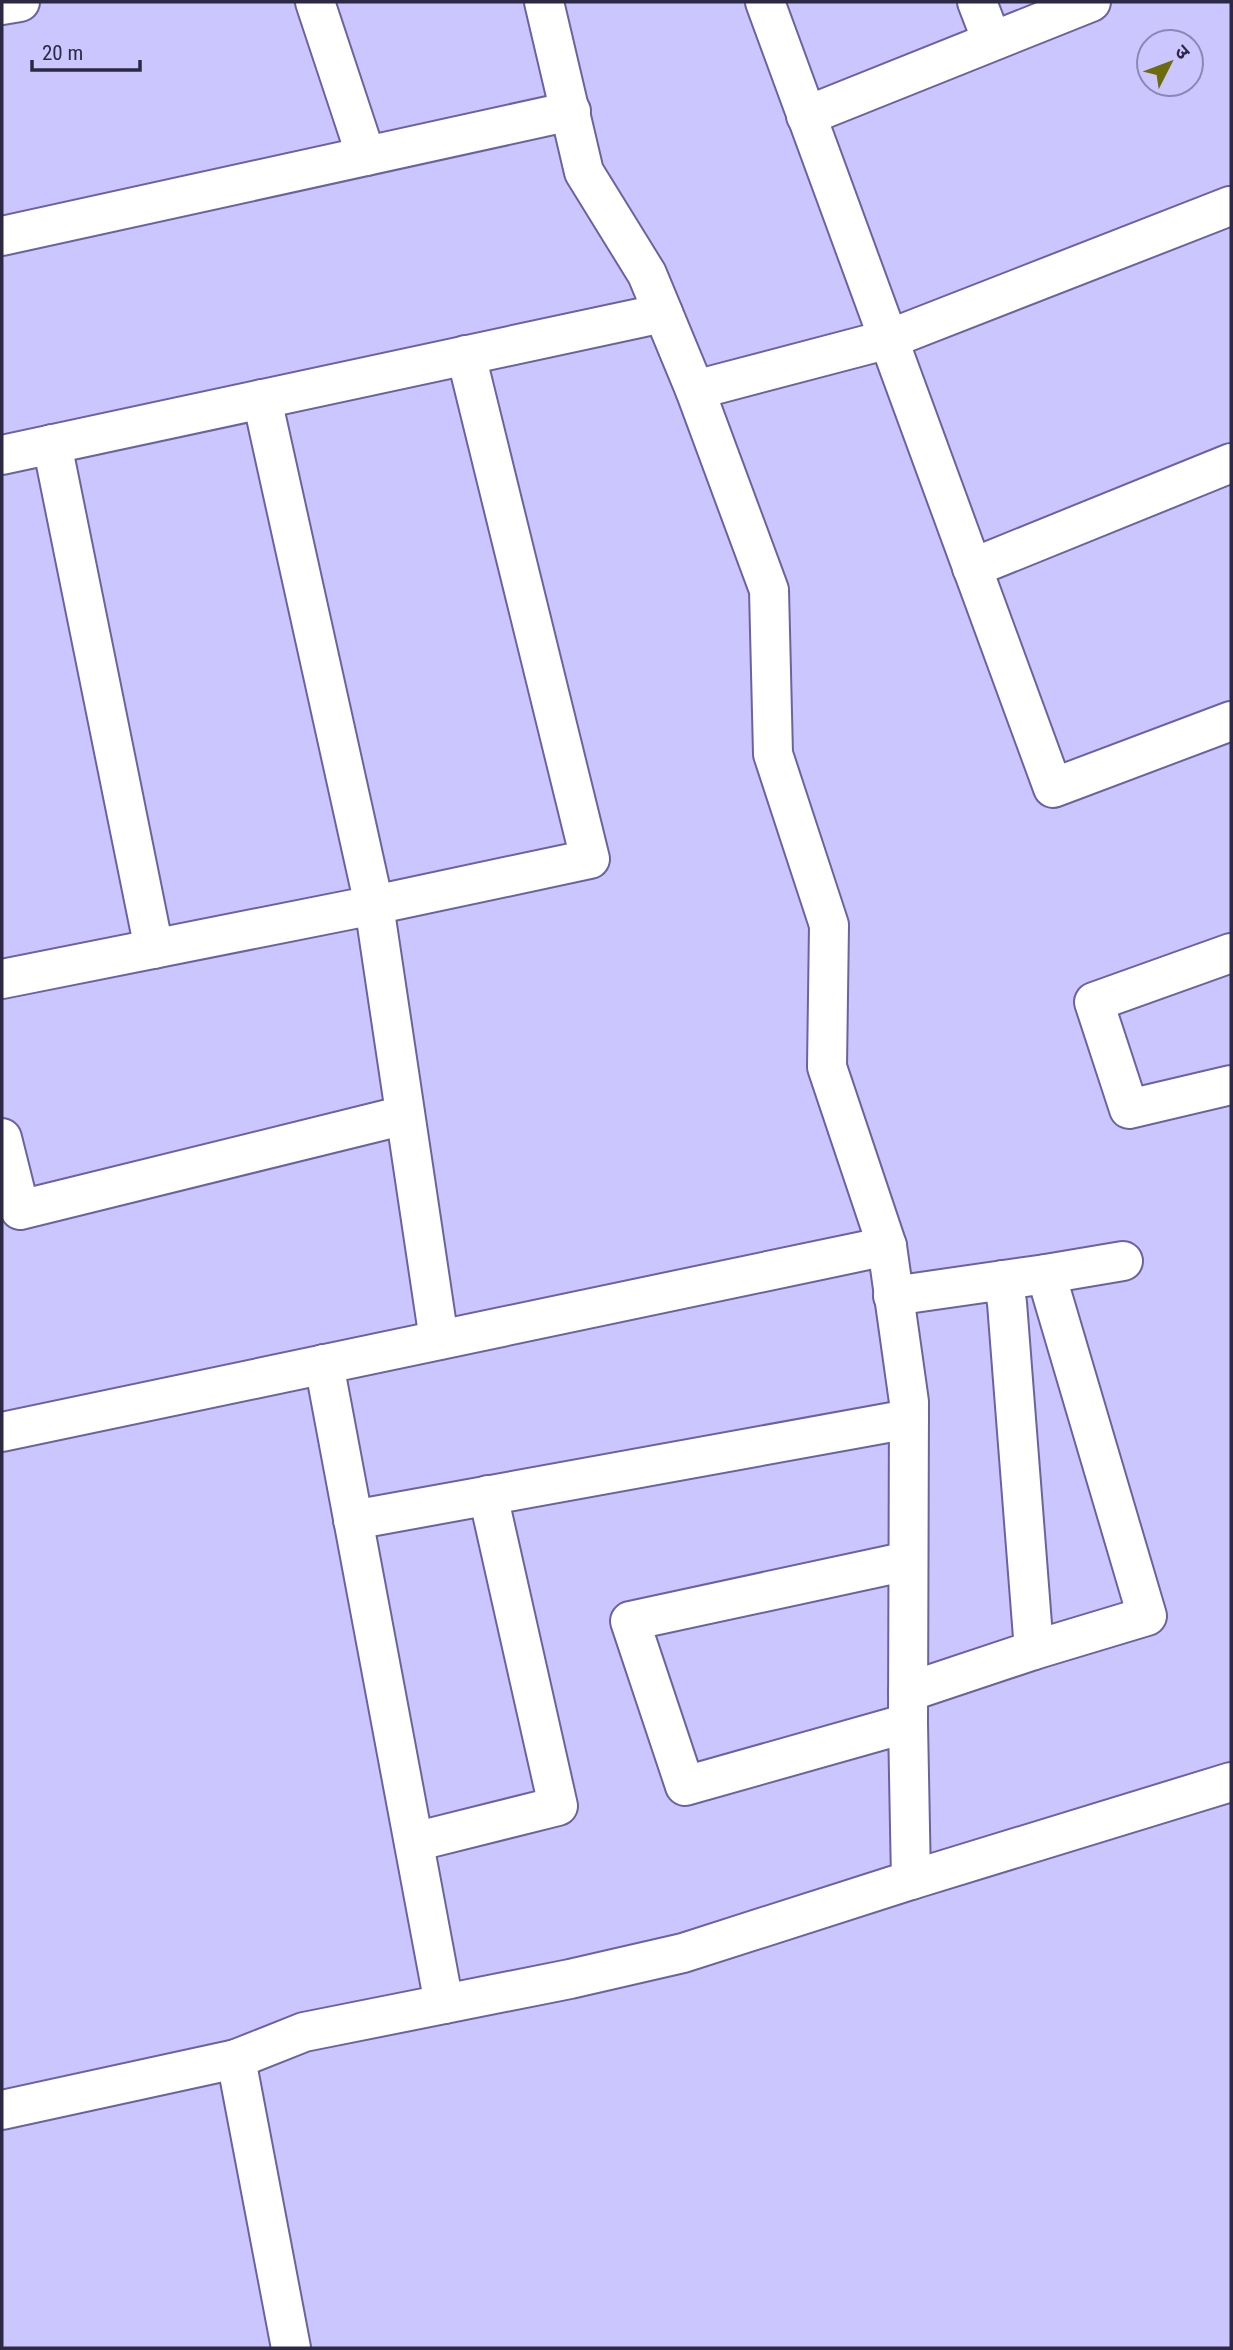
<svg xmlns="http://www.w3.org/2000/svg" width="1233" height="2350" font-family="'Roboto Condensed','Noto Sans Devanagari',sans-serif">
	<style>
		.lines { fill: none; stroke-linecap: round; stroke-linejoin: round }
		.street-casing { stroke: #6b62a0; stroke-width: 42 }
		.street { stroke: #fff; stroke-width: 38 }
	</style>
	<rect width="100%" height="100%" fill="#ccc6fe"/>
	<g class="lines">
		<defs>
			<g id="street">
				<polyline points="315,2 366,156"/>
				<polyline points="765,2 1053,788 1231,721"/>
				<polyline points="977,2 992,41"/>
				<polyline points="2,5 20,2"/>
				<polyline points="806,116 1091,2"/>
				<polyline points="2,236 571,111"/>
				<polyline points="695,390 889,339 1230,206"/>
				<polyline points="52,444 154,949"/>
				<polyline points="2,455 663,313"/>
				<polyline points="972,568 1231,463"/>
				<polyline points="1231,953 1094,1002 1129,1109 1231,1085"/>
				<polyline points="2,979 374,905 262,399"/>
				<polyline points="2,1138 20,1210 405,1115"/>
				<polyline points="1003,1280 1007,1303 1034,1650 1147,1616 1046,1274"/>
				<polyline points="893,1296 1046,1274 1123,1261"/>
				<polyline points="439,1340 374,905 590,859 466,355"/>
				<polyline points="324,1364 444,2004"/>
				<polyline points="2,1432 887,1246"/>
				<polyline points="353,1520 909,1419"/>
				<polyline points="908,1692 1034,1650"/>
				<polyline points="908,1723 685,1786 630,1621 908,1561"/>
				<polyline points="414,1842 558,1806 488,1495"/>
				<polyline points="911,1880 1231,1782"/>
				<polyline points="236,2059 291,2348"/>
				<polyline points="2,2110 236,2059 304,2032 570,1979 683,1953 911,1880 908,1723 909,1402 887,1246 827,1067 829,925 773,754 769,590 695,390 647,274 584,172 544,2"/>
			</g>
		</defs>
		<use href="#street" class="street-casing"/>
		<use href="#street" class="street"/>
	</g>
	<rect width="1233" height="2350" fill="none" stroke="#2d2944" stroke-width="7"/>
	<g transform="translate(1170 63) rotate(48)"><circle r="33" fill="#ccc6fe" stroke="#8c87b4" stroke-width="2"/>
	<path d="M0-5L12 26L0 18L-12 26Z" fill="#6c6c0c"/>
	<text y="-10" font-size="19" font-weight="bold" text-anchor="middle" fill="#2d2944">उ</text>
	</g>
	<path d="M32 60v10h108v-10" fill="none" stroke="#2d2944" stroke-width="3.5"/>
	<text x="42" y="60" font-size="21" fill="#2d2944" stroke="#ccc6fe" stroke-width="5" paint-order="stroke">20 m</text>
</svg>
